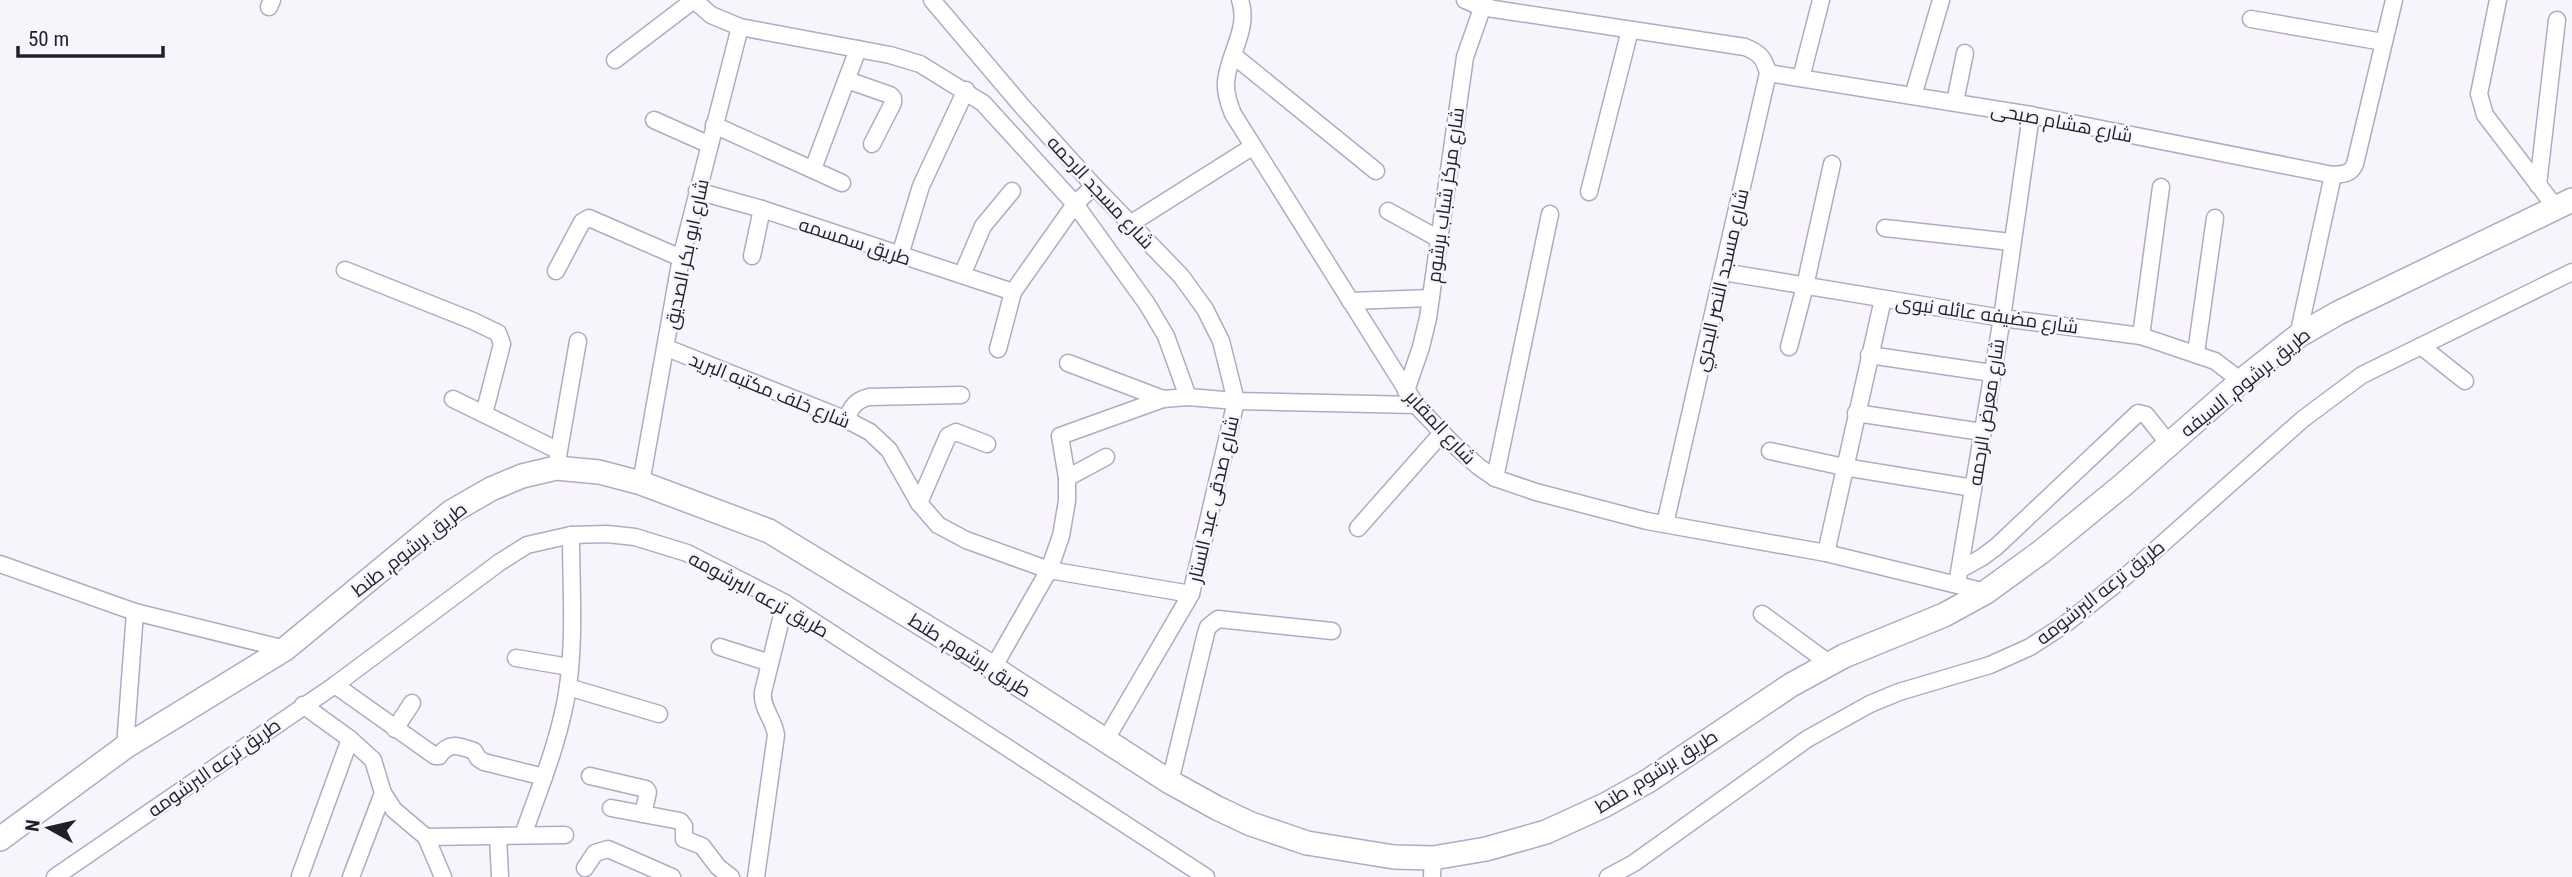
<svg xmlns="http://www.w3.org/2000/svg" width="2572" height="877" font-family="'Roboto Condensed',Cairo,sans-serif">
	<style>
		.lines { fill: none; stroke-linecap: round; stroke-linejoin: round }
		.minor-casing { stroke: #b2a9c6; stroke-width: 19 }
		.secondary-casing { stroke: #b2a9c6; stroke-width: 26 }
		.minor { stroke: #fff; stroke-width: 16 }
		.secondary { stroke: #fff; stroke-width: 23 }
		.labels { text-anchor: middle; stroke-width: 5; stroke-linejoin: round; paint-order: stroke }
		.street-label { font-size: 19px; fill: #221f2a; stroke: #f7f5fb }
	</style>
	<rect width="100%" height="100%" fill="#f7f5fb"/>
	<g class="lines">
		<defs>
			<g id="minor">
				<polyline points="932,0 1021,105 1094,186 1181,276 1205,309 1221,341 1236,401 1191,594 1105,741"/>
				<path d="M1240,0C1250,29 1228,54 1226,82C1225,93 1229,104 1233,114L1416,405L1452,443L1479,467L1495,478L1536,492L1647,521L1826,553L1986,592"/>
				<path d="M1465,0L1481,7L1745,47C1760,53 1764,58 1768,73L1665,524"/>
				<polyline points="2498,0 2479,94 2485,115 2556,208"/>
				<polyline points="269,7 272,0"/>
				<polyline points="2251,19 2383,42"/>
				<polyline points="1233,55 1376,171"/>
				<polyline points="615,60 694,0 711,15 740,27 890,55 920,64 983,103 1075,204 1147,304 1166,336 1188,397"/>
				<path d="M1768,73L2031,115L2333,175C2343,174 2351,174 2355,164L2394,0"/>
				<polyline points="1801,78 1821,0"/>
				<polyline points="847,80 890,95 893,98 893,103 872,144"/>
				<polyline points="1913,96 1941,0"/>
				<polyline points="1955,102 1965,53"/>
				<polyline points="654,120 710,145"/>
				<polyline points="714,125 842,183"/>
				<polyline points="813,169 858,49"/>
				<polyline points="2538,185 2557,20"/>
				<polyline points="697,191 762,209 1013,292"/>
				<polyline points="1589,192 1630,30"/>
				<polyline points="1388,211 1439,239"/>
				<polyline points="1130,224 1252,147"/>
				<polyline points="1885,228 2011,242"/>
				<polyline points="900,255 921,186 966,90"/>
				<polyline points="752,256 762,209"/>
				<polyline points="345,270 473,321 498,333 502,344 484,414"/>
				<polyline points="556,271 582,222 589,218 681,258"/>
				<polyline points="1723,272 2002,318 2141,336 2215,361 2241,381"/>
				<polyline points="962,275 983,226 1012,191"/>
				<polyline points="1350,301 1431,298"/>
				<polyline points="2141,336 2161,187"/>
				<polyline points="2298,336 2333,175"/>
				<polyline points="2421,346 2465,381"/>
				<polyline points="1789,347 1805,286 1832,164"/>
				<polyline points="667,348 847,420 870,432 889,450 919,503 938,525 966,540 1049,570 1191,594"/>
				<polyline points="998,349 1013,292 1075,204 1094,186"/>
				<polyline points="2196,353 2215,218"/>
				<polyline points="1869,355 1992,373"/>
				<polyline points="1068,363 1163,399"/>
				<polyline points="1406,391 1421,347 1428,318 1465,57 1485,0"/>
				<polyline points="453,399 557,450"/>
				<polyline points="1856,413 1982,432"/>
				<path d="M847,420C850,407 856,400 869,397L961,395"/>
				<polyline points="1770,451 1844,467 1973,488"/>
				<polyline points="556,468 578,341"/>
				<polyline points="1067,478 1106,457"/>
				<polyline points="1495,478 1550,214"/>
				<polyline points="641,483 681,258 740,27"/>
				<polyline points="919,503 948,436 956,432 987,444"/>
				<polyline points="1358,528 1442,433"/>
				<polyline points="1826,553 1883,299"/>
				<polyline points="0,564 135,612 285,649"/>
				<polyline points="1961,569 1981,558 1996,547 2138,413 2146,415 2169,444"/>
				<polyline points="1957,584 2002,318 2031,115"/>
				<polyline points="1762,614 1830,664"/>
				<polyline points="720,647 770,663"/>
				<polyline points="516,658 569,667"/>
				<polyline points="993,668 1049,570 1061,536 1067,501 1067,478 1060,436 1163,399 1188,397 1236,401 1416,405"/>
				<path d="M335,685L435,756H439C449,741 460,746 474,751L478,758L484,762L544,777"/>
				<polyline points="568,687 659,714"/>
				<polyline points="303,705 350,739 373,760 383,793 394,810 426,837 443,877"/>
				<polyline points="395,729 412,703"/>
				<polyline points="125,747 135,612"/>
				<polyline points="590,776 646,789 648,792 643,814"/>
				<polyline points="1170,782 1206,633 1208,627 1218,619 1332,631"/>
				<polyline points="611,808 680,821 684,826 684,839 702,846 718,867 731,877"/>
				<path d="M523,835C540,787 561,737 568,686C575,637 571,585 571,535"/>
				<polyline points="498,836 500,877"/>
				<polyline points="426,837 565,835"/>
				<polyline points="585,868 595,853 608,849 672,877"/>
				<polyline points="300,876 350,739"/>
				<polyline points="55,877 335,685 500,562 527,545 571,535 607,534 635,537 687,553 785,603 1206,877"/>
				<polyline points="351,877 383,793"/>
				<path d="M756,877L776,735C774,719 761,708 763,692L785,603"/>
				<polyline points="1432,877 1433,858"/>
				<polyline points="1608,877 1634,863 1807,739 1870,704 1899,692 1990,665 2030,647 2064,625 2126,576 2303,419 2362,375 2572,272"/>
			</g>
			<polyline id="secondary" points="0,839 125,747 285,649 451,512 491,489 522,476 556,468 599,472 641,483 769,531 984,662 1170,782 1217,808 1251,824 1307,843 1394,857 1433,858 1486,849 1546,832 1605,805 1648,781 1791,685 1844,656 1944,615 1986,592 2041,552 2123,485 2241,381 2298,336 2338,313 2572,200"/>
		</defs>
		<use href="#minor" class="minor-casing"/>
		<use href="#secondary" class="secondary-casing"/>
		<use href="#minor" class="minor"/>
		<use href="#secondary" class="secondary"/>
	</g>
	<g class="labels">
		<g class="street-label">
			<text transform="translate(2062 122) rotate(11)" y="7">شارع هشام صبحى</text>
			<text transform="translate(1101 192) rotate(47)" y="7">شارع مسجد الرحمه</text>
			<text transform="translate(1445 195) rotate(-82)" y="7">شارع مركز شباب برشوم</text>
			<text transform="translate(855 241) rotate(18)" y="7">طريق سمسمه</text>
			<text transform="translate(686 254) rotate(-78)" y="7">شارع ابو بكر الصديق</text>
			<text transform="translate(1721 280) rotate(-77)" y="7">شارع مسجد النصر البحري</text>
			<text transform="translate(1987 314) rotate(8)" y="7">شارع مضيفه عائله نبوى</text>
			<text transform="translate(2245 382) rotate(-39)" y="7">طريق برشوم, السيفه</text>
			<text transform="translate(770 390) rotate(22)" y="7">شارع خلف مكتبه البريد</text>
			<text transform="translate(1986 412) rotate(-81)" y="7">شارع معرض الرحمه</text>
			<text transform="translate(1441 427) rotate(47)" y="7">شارع المقابر</text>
			<text transform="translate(1213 499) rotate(-77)" y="7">شارع صدقى عبد الستار</text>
			<text transform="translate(409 549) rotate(-38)" y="7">طريق برشوم, طنط</text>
			<text transform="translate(2100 592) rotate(-38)" y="7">طريق ترعه البرشومه</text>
			<text transform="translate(759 594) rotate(29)" y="7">طريق ترعه البرشومه</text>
			<text transform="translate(970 655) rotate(32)" y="7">طريق برشوم, طنط</text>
			<text transform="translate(214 767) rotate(-35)" y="7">طريق ترعه البرشومه</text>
			<text transform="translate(1656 771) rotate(-32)" y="7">طريق برشوم, طنط</text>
		</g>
	</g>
	<g transform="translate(49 828) rotate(278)" stroke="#f7f5fb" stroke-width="5" paint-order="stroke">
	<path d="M0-5L12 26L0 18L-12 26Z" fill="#221f2a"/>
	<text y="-10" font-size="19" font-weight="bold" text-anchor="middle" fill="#221f2a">N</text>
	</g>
	<path d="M18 46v10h145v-10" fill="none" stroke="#221f2a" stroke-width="3.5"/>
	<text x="28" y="46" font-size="21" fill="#221f2a" stroke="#f7f5fb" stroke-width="5" paint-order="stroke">50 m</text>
</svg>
